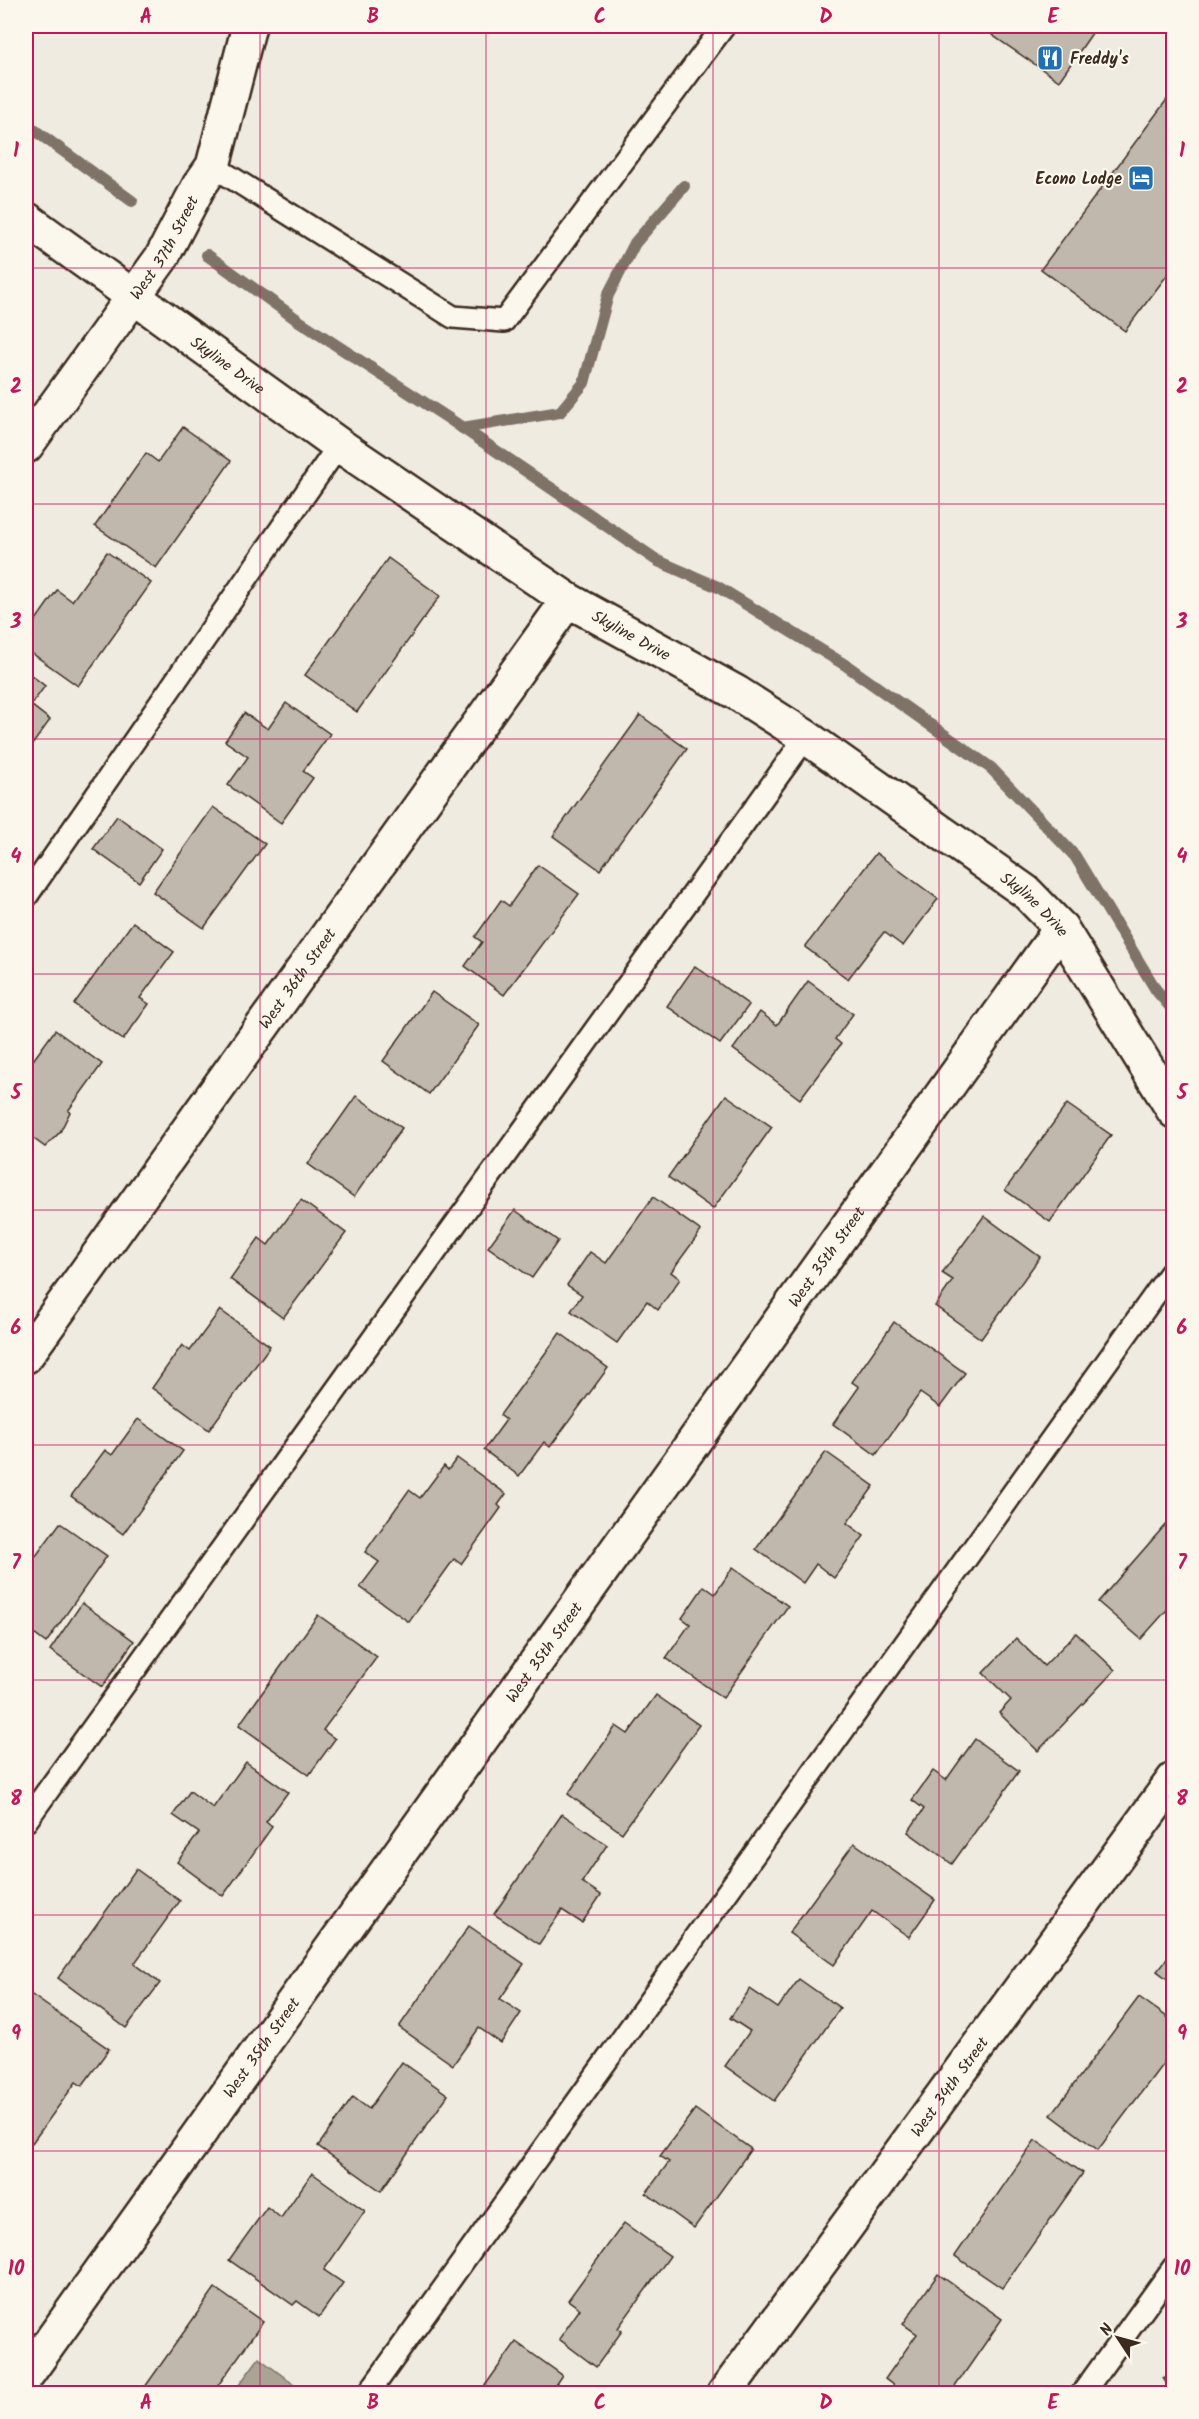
<svg xmlns="http://www.w3.org/2000/svg" width="1199" height="2419" font-family="Kalam,sans-serif">
	<style>
		.water { fill: #aca397; stroke: #7f7367; stroke-width: 1.5 }
		.lines { fill: none; stroke-linecap: round; stroke-linejoin: round }
		.stream { stroke: #7f7367; stroke-width: 12 }
		.building { fill: #c0b8ad; stroke: #3b2a1e; stroke-width: 1.5 }
		.service-casing { stroke: #3b2a1e; stroke-width: 26 }
		.minor-casing { stroke: #3b2a1e; stroke-width: 38 }
		.service { stroke: #fbf7ec; stroke-width: 21 }
		.minor { stroke: #fbf7ec; stroke-width: 33 }
		.grid { fill: none; stroke: #c2185b; stroke-width: 1.5; stroke-opacity: 0.55 }
		.labels { text-anchor: middle; stroke-width: 4.5; stroke-linejoin: round; paint-order: stroke }
		.poi-label { font-size: 16px; font-weight: bold; fill: #3b2a1e; stroke: #fbf7ec; text-anchor: start }
		.street-label { font-size: 16px; fill: #3b2a1e; stroke: #fbf7ec }
		.neatline { fill: none; stroke: #c2185b; stroke-width: 2 }
		.grid-label { font-size: 20px; text-anchor: middle; font-weight: bold; fill: #c2185b }
	</style>
	<rect width="100%" height="100%" fill="#f0ebe0"/>
	<filter id="ink" filterUnits="userSpaceOnUse"><feTurbulence type="fractalNoise" baseFrequency=".0167" numOctaves="2"/><feDisplacementMap in="SourceGraphic" scale="12" xChannelSelector="R" yChannelSelector="G"/><feConvolveMatrix kernelMatrix="1 2 1 2 8 2 1 2 1" color-interpolation-filters="sRGB"/></filter>
	<g filter="url(#ink)">
		<polygon class="water" points="259,2358 300,2389 297,2393 233,2393"/>
		<g class="lines">
			<g class="stream">
				<polyline points="26,124 132,201"/>
				<polyline points="207,255 299,321 448,418 658,561 718,587 847,666 991,768 1075,856 1156,990 1174,1011"/>
				<polyline points="462,428 560,412 584,383 608,295 635,243 684,186"/>
			</g>
		</g>
		<g class="building">
			<polygon points="999,26 1097,26 1059,81 992,35"/>
			<polygon points="1174,90 1174,266 1125,331 1041,269"/>
			<polygon points="183,427 231,461 156,568 95,526 146,453 158,462"/>
			<polygon points="107,552 151,583 78,686 26,649 26,634 57,590 72,601"/>
			<polygon points="388,558 440,596 357,712 305,675"/>
			<polygon points="26,671 45,686 31,705 50,720 32,745 26,740"/>
			<polygon points="286,703 330,734 303,771 313,778 281,823 228,785 248,757 225,741 244,713 268,729"/>
			<polygon points="640,715 687,749 600,870 553,836"/>
			<polygon points="213,807 265,844 204,928 153,892"/>
			<polygon points="117,816 162,849 139,882 93,849"/>
			<polygon points="876,853 938,899 903,946 884,932 848,979 805,947"/>
			<polygon points="538,865 579,894 504,995 465,966 482,942 475,937 501,900 509,906"/>
			<polygon points="133,922 174,952 140,998 149,1004 123,1040 74,1004"/>
			<polygon points="695,966 749,1005 720,1044 667,1006"/>
			<polygon points="808,981 853,1014 835,1039 841,1044 800,1099 733,1049 760,1012 777,1025"/>
			<polygon points="432,992 479,1025 429,1094 383,1061"/>
			<polygon points="55,1030 102,1064 68,1111 70,1112 60,1132 45,1147 26,1133 26,1070"/>
			<polygon points="726,1095 772,1127 713,1209 668,1177"/>
			<polygon points="356,1096 402,1128 354,1197 308,1164"/>
			<polygon points="1067,1104 1111,1135 1050,1222 1005,1190"/>
			<polygon points="653,1197 701,1231 671,1272 680,1279 658,1310 647,1301 617,1343 571,1311 582,1295 567,1285 590,1252 606,1263"/>
			<polygon points="301,1200 346,1233 283,1318 230,1279 259,1238 268,1245"/>
			<polygon points="515,1210 558,1241 532,1278 488,1247"/>
			<polygon points="984,1216 1040,1257 981,1339 935,1306 953,1280 942,1273"/>
			<polygon points="220,1310 270,1346 209,1430 152,1388 182,1345 190,1351"/>
			<polygon points="894,1322 965,1373 940,1407 920,1393 876,1455 833,1424 859,1387 852,1382"/>
			<polygon points="560,1333 608,1368 550,1447 544,1442 519,1476 484,1450 506,1420 500,1415"/>
			<polygon points="138,1419 183,1451 123,1534 71,1496 105,1450 112,1455"/>
			<polygon points="826,1452 874,1486 847,1523 864,1536 834,1578 816,1564 803,1583 756,1549"/>
			<polygon points="457,1458 506,1494 498,1505 501,1508 461,1564 454,1559 409,1622 360,1587 379,1562 365,1552 409,1490 420,1498 444,1466 448,1470"/>
			<polygon points="1173,1516 1174,1602 1141,1639 1098,1602"/>
			<polygon points="60,1523 107,1556 46,1643 26,1628 26,1554 33,1560"/>
			<polygon points="733,1567 788,1606 723,1698 666,1658 690,1624 682,1618 704,1586 715,1594"/>
			<polygon points="82,1603 134,1641 102,1687 50,1650"/>
			<polygon points="318,1615 377,1657 323,1730 335,1739 309,1775 239,1725"/>
			<polygon points="1076,1633 1115,1670 1038,1751 999,1713 1011,1700 983,1673 1016,1638 1044,1666"/>
			<polygon points="656,1695 699,1725 622,1833 568,1794 616,1726 628,1734"/>
			<polygon points="975,1739 1019,1771 952,1864 908,1832 924,1809 912,1800 933,1771 946,1780"/>
			<polygon points="246,1762 288,1792 266,1822 272,1827 223,1896 177,1862 199,1833 173,1815 190,1791 213,1808"/>
			<polygon points="562,1814 607,1845 582,1882 601,1895 582,1923 562,1910 539,1944 494,1914"/>
			<polygon points="854,1843 935,1900 909,1937 872,1911 834,1965 789,1933"/>
			<polygon points="136,1869 180,1901 134,1964 160,1983 126,2028 58,1978"/>
			<polygon points="469,1926 524,1964 500,1999 521,2013 501,2043 479,2028 453,2065 399,2027"/>
			<polygon points="1174,1950 1174,1984 1157,1971"/>
			<polygon points="799,1979 840,2008 774,2101 725,2066 750,2031 730,2018 750,1989 778,2008"/>
			<polygon points="29,1993 109,2049 82,2086 76,2082 32,2143 26,2139 26,1998"/>
			<polygon points="1139,1997 1174,2022 1174,2049 1098,2150 1051,2115"/>
			<polygon points="402,2062 448,2095 381,2191 318,2146 353,2097 369,2109"/>
			<polygon points="695,2109 751,2149 694,2228 646,2193 669,2162 660,2156"/>
			<polygon points="1035,2140 1083,2173 1002,2288 955,2256"/>
			<polygon points="312,2173 365,2211 324,2270 343,2283 319,2317 297,2301 293,2305 229,2260 267,2207 281,2218"/>
			<polygon points="624,2223 670,2256 618,2328 622,2331 596,2367 559,2339 580,2309 568,2300"/>
			<polygon points="938,2274 1002,2319 950,2394 905,2394 885,2379 917,2334 903,2324"/>
			<polygon points="215,2288 263,2322 212,2394 140,2394"/>
			<polygon points="516,2342 562,2375 549,2394 479,2394"/>
			<polygon points="1174,2372 1174,2394 1173,2394 1163,2378"/>
		</g>
		<g class="lines">
			<defs>
				<g id="service">
					<polyline points="213,166 453,317 504,321 724,26"/>
					<polyline points="26,897 339,445"/>
					<polyline points="26,1821 806,737"/>
					<polyline points="368,2394 1174,1268"/>
					<polyline points="1082,2394 1174,2267"/>
				</g>
				<g id="minor">
					<path id="s1" d="M26,219L339,445L568,600L737,693L806,737L1026,892L1061,928L1174,1111"/>
					<path id="s2" d="M26,446L162,257L199,186L213,166L249,26"/>
					<path id="s3" d="M26,1356L568,600"/>
					<path id="s4" d="M26,2376L1061,928"/>
					<path id="s5" d="M724,2394L1174,1779"/>
				</g>
			</defs>
			<use href="#service" class="service-casing"/>
			<use href="#minor" class="minor-casing"/>
			<use href="#service" class="service"/>
			<use href="#minor" class="minor"/>
		</g>
	</g>
	<path class="grid" d="M260,26V2394M486,26V2394M713,26V2394M939,26V2394M26,268H1174M26,504H1174M26,739H1174M26,974H1174M26,1210H1174M26,1445H1174M26,1680H1174M26,1915H1174M26,2151H1174"/>
	<defs>
		<symbol id="restaurant-square" viewBox="-11 -11 22 22"><rect x="-9" y="-9" width="18" height="18" rx="4" fill="#1f6fb2" stroke="#fbf7ec"/><path d="M-5-6h1v4h1v-4h1v4h1v-4h1v5L-1.5 .5V6h-2V.5L-5-1ZM5-6V6H3V1.5H1.5Q1.5-4 5-6Z" fill="#fff"/></symbol>
		<symbol id="hotel-square" viewBox="-11 -11 22 22"><rect x="-9" y="-9" width="18" height="18" rx="4" fill="#1f6fb2" stroke="#fbf7ec"/><path d="M-6-4.5h1.5V1H6V5H4.5V3h-9V5H-6ZM-4 0a1.8 1.8 0 1 1 3.6 0ZM.5 0V-2.5h3Q6-2.5 6 0Z" fill="#fff"/></symbol>
	</defs>
	<g fill-rule="evenodd">
		<use href="#restaurant-square" x="1035" y="43" width="30" height="30"/>
		<use href="#hotel-square" x="1126" y="163" width="30" height="30"/>
	</g>
	<g class="labels">
		<g class="poi-label">
			<text x="1070" y="64">Freddy's</text>
			<text x="1122" y="184" text-anchor="end">Econo Lodge</text>
		</g>
		<g class="street-label">
			<text dy="6" stroke="none"><textPath href="#s2" startOffset="242">West 37th Street</textPath></text>
			<text dy="6" stroke="none"><textPath href="#s1" startOffset="249">Skyline Drive</textPath></text>
			<text dy="6" stroke="none"><textPath href="#s1" startOffset="735">Skyline Drive</textPath></text>
			<text dy="6" stroke="none"><textPath href="#s1" startOffset="1221">Skyline Drive</textPath></text>
			<text dy="6" stroke="none"><textPath href="#s3" startOffset="465">West 36th Street</textPath></text>
			<text dy="6" stroke="none"><textPath href="#s4" startOffset="1376">West 35th Street</textPath></text>
			<text dy="6" stroke="none"><textPath href="#s4" startOffset="890">West 35th Street</textPath></text>
			<text dy="6" stroke="none"><textPath href="#s4" startOffset="404">West 35th Street</textPath></text>
			<text dy="6" stroke="none"><textPath href="#s5" startOffset="381">West 34th Street</textPath></text>
		</g>
	</g>
	<rect width="1199" height="2419" fill="none" stroke="#fbf7ec" stroke-width="66"/>
	<g transform="translate(1118 2338) rotate(306)" stroke="#fbf7ec" stroke-width="4.5" paint-order="stroke">
	<path d="M0-4.5L10 22L0 15L-10 22Z" fill="#3b2a1e"/>
	<text y="-9" font-size="16" font-weight="bold" text-anchor="middle" fill="#3b2a1e">N</text>
	</g>
	<rect x="33" y="33" width="1133" height="2353" class="neatline"/>
	<g class="grid-label">
		<text x="146" y="23">A</text>
		<text x="373" y="23">B</text>
		<text x="600" y="23">C</text>
		<text x="826" y="23">D</text>
		<text x="1053" y="23">E</text>
		<text x="16" y="157">1</text>
		<text x="1182" y="157">1</text>
		<text x="16" y="393">2</text>
		<text x="1182" y="393">2</text>
		<text x="16" y="628">3</text>
		<text x="1182" y="628">3</text>
		<text x="16" y="863">4</text>
		<text x="1182" y="863">4</text>
		<text x="16" y="1099">5</text>
		<text x="1182" y="1099">5</text>
		<text x="16" y="1334">6</text>
		<text x="1182" y="1334">6</text>
		<text x="16" y="1569">7</text>
		<text x="1182" y="1569">7</text>
		<text x="16" y="1805">8</text>
		<text x="1182" y="1805">8</text>
		<text x="16" y="2040">9</text>
		<text x="1182" y="2040">9</text>
		<text x="16" y="2275">10</text>
		<text x="1182" y="2275">10</text>
		<text x="146" y="2409">A</text>
		<text x="373" y="2409">B</text>
		<text x="600" y="2409">C</text>
		<text x="826" y="2409">D</text>
		<text x="1053" y="2409">E</text>
	</g>
</svg>
